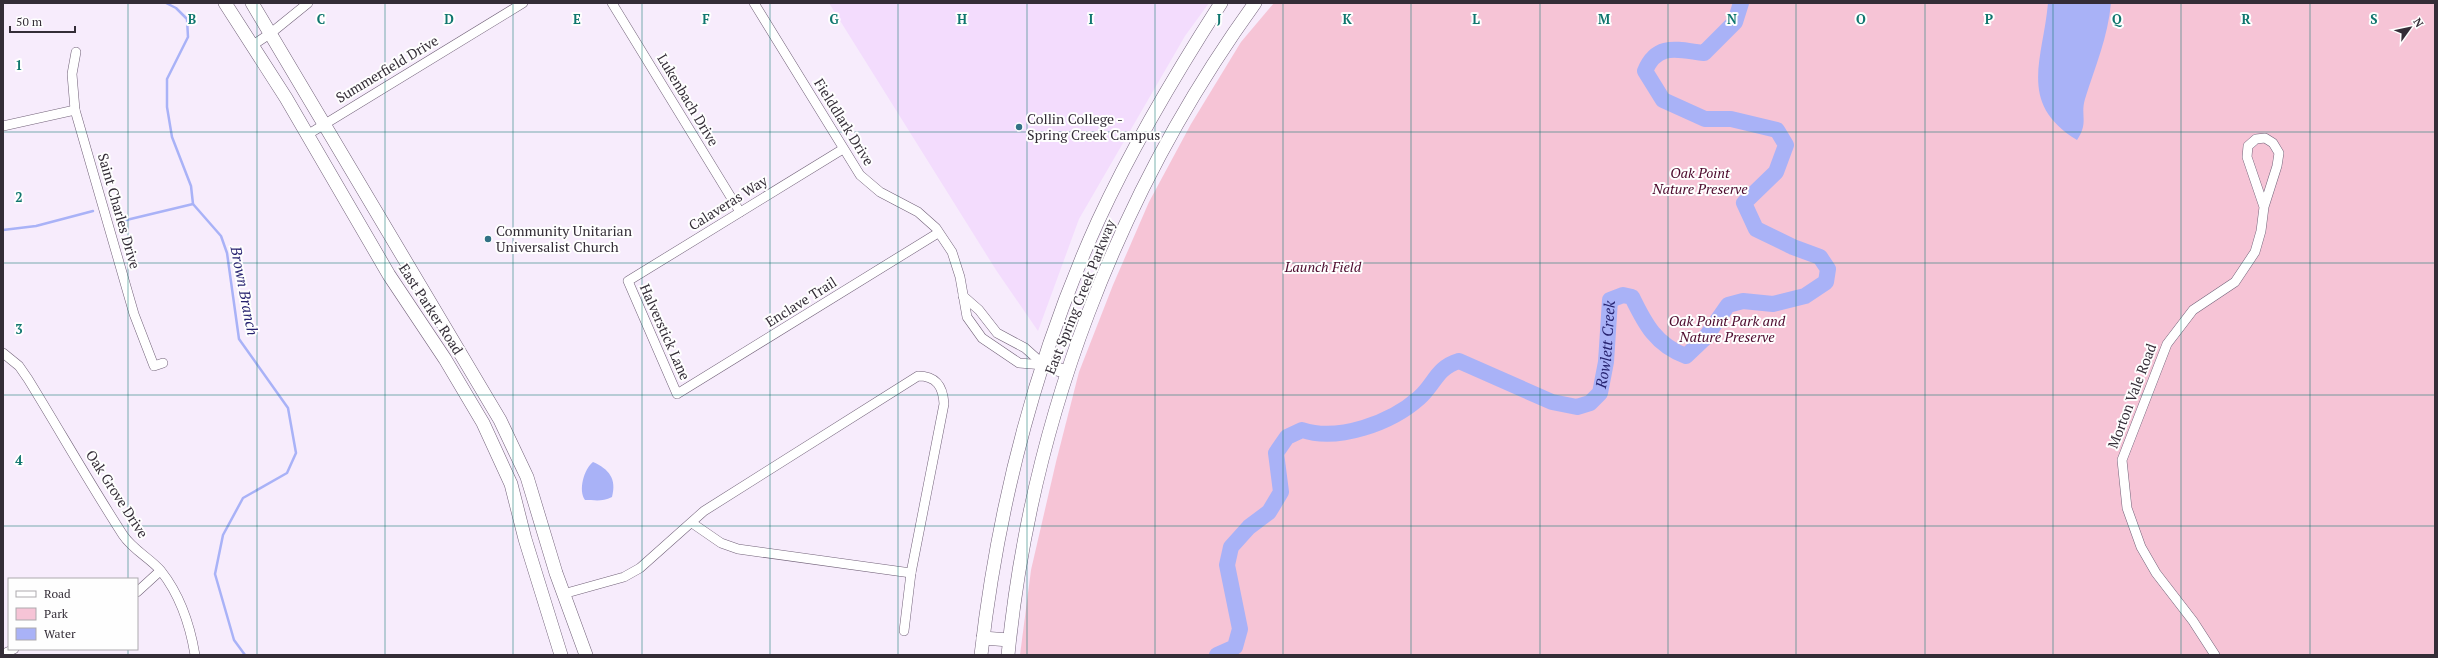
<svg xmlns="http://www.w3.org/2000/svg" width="2438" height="658" font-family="'PT Serif',serif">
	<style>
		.built { fill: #f3dcfd }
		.green { fill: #f6c4d6 }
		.water { fill: #a9b2f7 }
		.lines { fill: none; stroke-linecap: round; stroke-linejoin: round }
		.stream { stroke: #a9b2f7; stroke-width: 2.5 }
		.river { stroke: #a9b2f7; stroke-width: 16 }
		.minor-casing { stroke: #726279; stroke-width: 10 }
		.secondary-casing { stroke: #726279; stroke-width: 14 }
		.minor { stroke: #fff; stroke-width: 9 }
		.secondary { stroke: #fff; stroke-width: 13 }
		.grid { fill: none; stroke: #0f766e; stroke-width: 1; stroke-opacity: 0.55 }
		.poi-dot { fill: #317185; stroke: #fefefe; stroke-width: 1.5 }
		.labels { text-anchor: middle; stroke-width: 4; stroke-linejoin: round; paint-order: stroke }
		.street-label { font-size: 14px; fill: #342d37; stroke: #fefefe }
		.poi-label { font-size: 14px; fill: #342d37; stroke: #fefefe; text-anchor: start }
		.park-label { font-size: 14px; font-style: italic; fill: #4c092c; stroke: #fefefe }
		.water-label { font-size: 15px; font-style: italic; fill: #272370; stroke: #fefefe }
		.grid-label { font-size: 13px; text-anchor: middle; font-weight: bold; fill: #0f766e; stroke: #fefefe; stroke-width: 4; stroke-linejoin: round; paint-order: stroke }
	</style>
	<rect width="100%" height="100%" fill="#f7ecfc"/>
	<polygon class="built" points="829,3 1209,3 1185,36 1079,219 1038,331 996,270"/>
	<polygon class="green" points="1274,3 2435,3 2435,655 1020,655 1031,570 1056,462 1079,372 1113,285 1149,202 1191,124 1241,42"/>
	<g class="water">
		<path d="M2048,3H2111C2108,37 2095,67 2085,99C2080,116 2089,122 2077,140C2017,103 2043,60 2048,3Z"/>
		<path d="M593,462C609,469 617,479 612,497C602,502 595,500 585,500C578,490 584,469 593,462Z"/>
	</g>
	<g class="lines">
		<g class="stream">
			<polyline points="166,3 176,8 187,19 188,37 167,79 167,107 172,137 191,186 193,204 221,236 227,253 239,339 288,408 296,453 287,473 243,498 223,535 215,574 234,640 245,655"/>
			<polyline points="118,222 193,204"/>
			<polyline points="3,230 36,226 93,211"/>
		</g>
		<path class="river" id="s1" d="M1217,655L1235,647L1240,629L1227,565L1231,547L1249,527L1269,512L1281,492L1276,453L1287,437L1302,430C1338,442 1391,423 1419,398C1435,384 1436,368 1459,361L1552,402L1577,407L1590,403L1600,393L1606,362L1610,300L1623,295L1632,297C1645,324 1656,345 1686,356L1705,338L1728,305L1743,301L1773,304L1805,296L1826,282L1828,269L1820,257L1793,247L1756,229L1744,203L1776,172L1786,145L1777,130L1731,119H1705L1663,100L1645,71C1657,42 1678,50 1704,53L1735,22L1741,3"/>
		<defs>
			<g id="minor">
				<polyline points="612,3 740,212"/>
				<polyline points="754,3 860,175 880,192 918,212 936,228 952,252 960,277 967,317 982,338 1019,363 1044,365"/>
				<polyline points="253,45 271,33 308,3"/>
				<polyline points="76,52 72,74 75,110 134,314 154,366 163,363"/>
				<polyline points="3,126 75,110"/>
				<polyline points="307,135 523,3"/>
				<polyline points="843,149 628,281 677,394 938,233"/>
				<polyline points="963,296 979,310 997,333 1025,348 1044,365"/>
				<path d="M3,353L19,366L28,379C60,431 90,484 123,535C133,550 150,558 161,571C180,595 190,625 195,655"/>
				<polyline points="692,523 721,543 738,549 911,573"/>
				<polyline points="137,592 160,571"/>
				<path d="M563,594L624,577L640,568L704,511L918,376C937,376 943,387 944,404L911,573L904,631"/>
				<polyline points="3,654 14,649"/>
				<polyline points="2215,655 2193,621 2156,573 2141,547 2127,508 2122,460 2167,344 2193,310 2235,282 2255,252 2261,231 2264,207 2277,166 2279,153 2273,143 2265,138 2256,139 2248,146 2247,157 2264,207"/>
			</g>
			<g id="secondary">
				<polyline points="225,3 286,98 389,275 445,359 483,423 511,484 525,539 561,655"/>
				<polyline points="252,3 500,420 527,477 556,573 586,655"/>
				<polyline points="1044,365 1067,372"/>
				<polyline points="983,638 1009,640"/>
				<path d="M981,655C998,506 1036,358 1098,221C1133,145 1176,73 1221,3"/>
				<path d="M1008,655C1031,421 1117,194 1255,3"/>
			</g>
		</defs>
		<use href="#minor" class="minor-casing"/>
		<use href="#secondary" class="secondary-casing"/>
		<use href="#minor" class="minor"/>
		<use href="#secondary" class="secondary"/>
	</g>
	<path class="grid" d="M128,3V579M257,3V655M385,3V655M513,3V655M642,3V655M770,3V655M898,3V655M1027,3V655M1155,3V655M1283,3V655M1411,3V655M1540,3V655M1668,3V655M1796,3V655M1925,3V655M2053,3V655M2181,3V655M2310,3V655M3,132H2435M3,263H2435M3,395H2435M3,526H2435M128,649V655"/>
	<g class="poi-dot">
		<circle cx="1019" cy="127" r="4"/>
		<circle cx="488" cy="239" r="4"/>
	</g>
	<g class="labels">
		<g class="street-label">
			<text transform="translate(387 69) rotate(-31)" y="5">Summerfield Drive</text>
			<text transform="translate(688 100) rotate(59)" y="5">Lukenbach Drive</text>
			<text transform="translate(844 122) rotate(58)" y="5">Fielddlark Drive</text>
			<text transform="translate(728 203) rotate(-32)" y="5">Calaveras Way</text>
			<text transform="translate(119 211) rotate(74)" y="5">Saint Charles Drive</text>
			<text transform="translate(1080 297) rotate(-68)" y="5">East Spring Creek Parkway</text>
			<text transform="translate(801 302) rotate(-32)" y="5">Enclave Trail</text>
			<text transform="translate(431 309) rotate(57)" y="5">East Parker Road</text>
			<text transform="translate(665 332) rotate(66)" y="5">Halverstick Lane</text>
			<text transform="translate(2132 396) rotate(-69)" y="5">Morton Vale Road</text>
			<text transform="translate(117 494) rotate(57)" y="5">Oak Grove Drive</text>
		</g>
		<g class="poi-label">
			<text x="1027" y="124">Collin College -<tspan x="1027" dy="16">Spring Creek Campus</tspan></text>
			<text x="496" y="236">Community Unitarian<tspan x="496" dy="16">Universalist Church</tspan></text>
		</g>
		<g class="park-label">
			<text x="1700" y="178">Oak Point<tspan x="1700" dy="16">Nature Preserve</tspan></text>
			<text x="1323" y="272">Launch Field</text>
			<text x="1727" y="326">Oak Point Park and<tspan x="1727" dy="16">Nature Preserve</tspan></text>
		</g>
		<g class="water-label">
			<text transform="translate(244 291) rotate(79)" y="5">Brown Branch</text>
			<text dy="5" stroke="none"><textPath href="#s1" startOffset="658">Rowlett Creek</textPath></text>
		</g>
	</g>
	<g class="grid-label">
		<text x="192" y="24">B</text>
		<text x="321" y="24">C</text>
		<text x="449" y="24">D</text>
		<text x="577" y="24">E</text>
		<text x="706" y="24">F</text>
		<text x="834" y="24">G</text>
		<text x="962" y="24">H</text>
		<text x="1091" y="24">I</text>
		<text x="1219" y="24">J</text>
		<text x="1347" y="24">K</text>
		<text x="1476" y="24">L</text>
		<text x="1604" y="24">M</text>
		<text x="1732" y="24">N</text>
		<text x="1861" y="24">O</text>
		<text x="1989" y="24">P</text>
		<text x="2117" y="24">Q</text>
		<text x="2246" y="24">R</text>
		<text x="2374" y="24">S</text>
		<text x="19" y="70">1</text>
		<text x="19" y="202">2</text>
		<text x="19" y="334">3</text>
		<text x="19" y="465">4</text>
	</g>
	<rect width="2438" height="658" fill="none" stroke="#342d37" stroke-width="8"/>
	<rect x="8" y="578" width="130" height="72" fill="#fefefe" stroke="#adaaae"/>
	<rect x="16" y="591" width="20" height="6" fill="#ffffff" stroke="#adaaae"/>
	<text x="44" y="598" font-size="12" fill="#342d37">Road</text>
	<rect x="16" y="608" width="20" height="12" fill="#f6c4d6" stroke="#adaaae"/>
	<text x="44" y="618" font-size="12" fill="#342d37">Park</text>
	<rect x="16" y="628" width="20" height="12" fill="#a9b2f7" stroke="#adaaae"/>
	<text x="44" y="638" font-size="12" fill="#342d37">Water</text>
	<g transform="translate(2410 28) rotate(57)" stroke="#fefefe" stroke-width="3" paint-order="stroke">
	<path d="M0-3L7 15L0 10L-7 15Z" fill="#342d37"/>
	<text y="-6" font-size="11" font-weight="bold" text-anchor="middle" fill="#342d37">N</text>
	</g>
	<path d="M10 26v6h65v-6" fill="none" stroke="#342d37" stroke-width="2"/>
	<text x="16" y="26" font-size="12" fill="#342d37" stroke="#fefefe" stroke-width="3" paint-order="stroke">50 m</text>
</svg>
